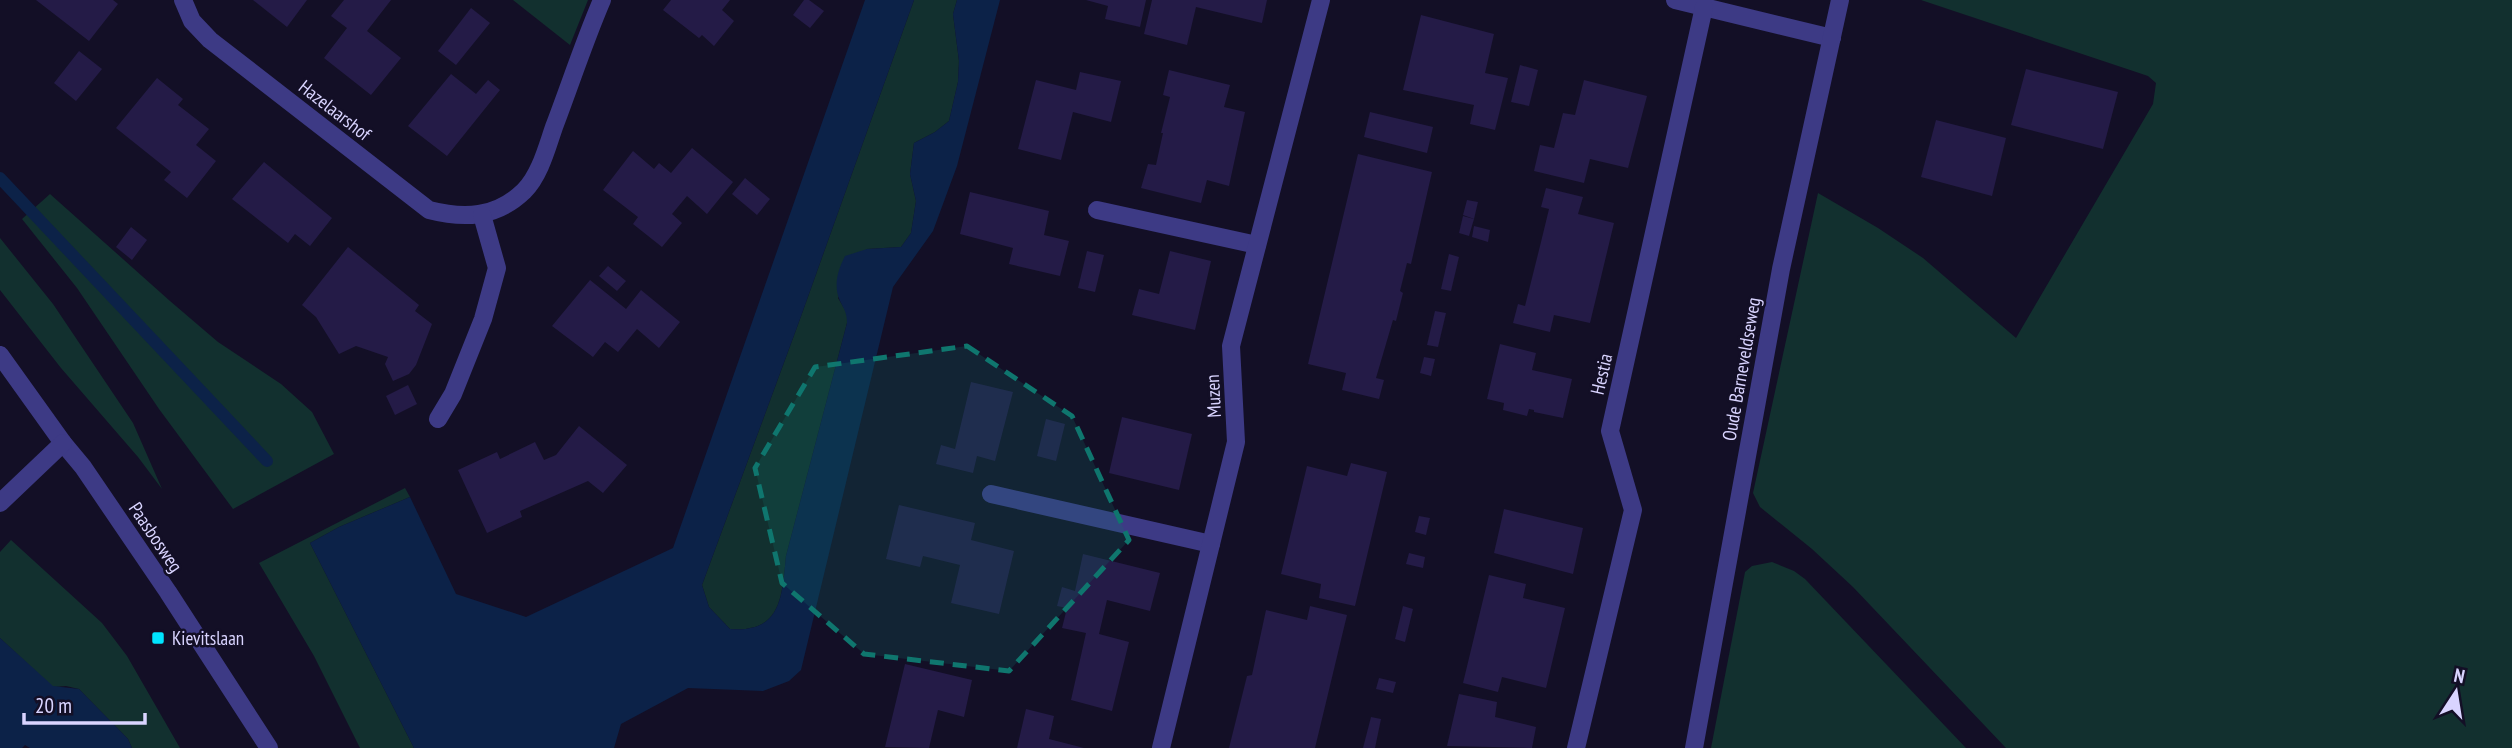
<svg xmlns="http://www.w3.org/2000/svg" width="2512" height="748" font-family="'PT Sans Narrow',sans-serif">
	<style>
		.green { fill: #12302f }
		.water { fill: #0c2248 }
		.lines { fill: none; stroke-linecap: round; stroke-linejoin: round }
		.stream { stroke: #0c2248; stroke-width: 12 }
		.building { fill: #241b47 }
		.minor { stroke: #3d3a85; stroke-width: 18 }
		.marked { fill: #0f766e; fill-opacity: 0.2; stroke: #0f766e; stroke-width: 5; stroke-dasharray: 14 9; stroke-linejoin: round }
		.poi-dot { fill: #00e5ff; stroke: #130f26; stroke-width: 2.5 }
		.labels { text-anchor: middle; stroke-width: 5; stroke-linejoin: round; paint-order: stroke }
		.street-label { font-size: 19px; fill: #d9d4ff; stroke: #130f26 }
		.poi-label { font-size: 19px; fill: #d9d4ff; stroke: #130f26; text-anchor: start }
	</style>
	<rect width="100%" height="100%" fill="#130f26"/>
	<g class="green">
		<polygon points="513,0 588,0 570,45"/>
		<path d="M914,0H957L953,14L959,61L958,82L949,121L935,132L914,143L910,174L916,201L911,233L901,247L867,249L838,298L847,313V323L786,556C782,596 782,633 730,629L709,607L702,585L800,319Z"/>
		<polygon points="1921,0 2512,0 2512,748 2006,748 1853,587 1812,549 1760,507 1753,493 1818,193 1878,228 1923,258 2016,338 2153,104 2156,83 2148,76"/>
		<polygon points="50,194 170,301 218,342 281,384 312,412 334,454 233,509 159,409 77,288 22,219"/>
		<polygon points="0,238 53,304 133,423 162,489 138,457 61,368 0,290"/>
		<polygon points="405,488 410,497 339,527 310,543 414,748 360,748 314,656 259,563"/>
		<polygon points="11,540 102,623 127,656 180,748 132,748 128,739 79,689 66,686 53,687 0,638 0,552"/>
		<polygon points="1772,562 1794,571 1805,579 1966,748 1711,748 1745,572 1752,566"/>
	</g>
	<g class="water">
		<path d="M865,0H914L800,319L702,585L709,607L730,629C782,633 782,596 786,556L847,323C847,313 844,309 840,301C833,285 838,270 845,256L867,249L901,247L911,233L916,201L910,174L914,143L935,132L949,121L958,82L959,61L953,14L957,0H1000L957,166L933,231L893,287L801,670L789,681L763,691L688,688L621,724L614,748H414L310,543L339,527L410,497L456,594L526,617L673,548Z"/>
		<polygon points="0,638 53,686 79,689 128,739 132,748 30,748 25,745 22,748 0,748"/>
	</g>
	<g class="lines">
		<polyline class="stream" points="0,178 267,461"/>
	</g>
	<g class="building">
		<polygon points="36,0 113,0 118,4 89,41"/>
		<polygon points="253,0 307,0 287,27"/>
		<polygon points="344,0 391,0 367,31 401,58 371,95 324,58 347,28 331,16"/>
		<polygon points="671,0 730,0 722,10 734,21 714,46 702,35 699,38 663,10"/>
		<polygon points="804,0 809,0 824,11 810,28 793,15"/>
		<polygon points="1086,0 1146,0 1140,27 1105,19 1108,6"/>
		<polygon points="1152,0 1267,0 1262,23 1196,7 1187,45 1144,34"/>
		<polygon points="471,8 490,23 456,65 438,51"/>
		<polygon points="1421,15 1494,34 1485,73 1508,78 1495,130 1470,124 1474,105 1403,90"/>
		<polygon points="79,51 102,69 76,101 54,83"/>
		<polygon points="1520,65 1538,70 1529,106 1511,102"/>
		<polygon points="2026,69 2118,92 2103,149 2011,125"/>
		<polygon points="1169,70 1230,85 1224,107 1245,112 1229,186 1207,180 1201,203 1141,188 1148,164 1156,165 1163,133 1161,133 1170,97 1163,95"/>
		<polygon points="1080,72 1121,81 1111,122 1073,112 1061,160 1018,149 1036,80 1076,90"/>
		<polygon points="451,74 476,94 488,80 500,90 447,156 408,126"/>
		<polygon points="157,78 183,99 178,105 209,129 196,145 216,161 187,198 164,180 171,172 116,128"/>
		<polygon points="1584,80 1647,96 1628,168 1590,159 1584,183 1534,171 1540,145 1554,148 1563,113 1575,115"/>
		<polygon points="1370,112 1433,127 1427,153 1364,137"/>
		<polygon points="1936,120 2006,138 1992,196 1921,177"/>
		<polygon points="692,148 733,182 707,214 687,196 672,214 682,223 662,247 633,224 638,217 603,190 633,151 654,169 659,163 671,173"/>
		<polygon points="1358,154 1432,172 1411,264 1407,263 1400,291 1403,293 1396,321 1393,320 1376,378 1384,380 1379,399 1342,390 1346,373 1308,364"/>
		<polygon points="264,162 332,218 310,246 295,234 288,243 232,199"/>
		<polygon points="745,178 770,199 757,215 732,194"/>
		<polygon points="1546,188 1583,197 1578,214 1614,223 1590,323 1554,315 1550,332 1513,323 1518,304 1525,306 1541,242 1549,209 1541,207"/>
		<polygon points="970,192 1049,211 1044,235 1069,241 1060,276 1009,264 1013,248 960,234"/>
		<polygon points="1467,200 1478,202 1474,219 1463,215"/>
		<polygon points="1463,216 1474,219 1469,236 1459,233"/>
		<polygon points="1474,226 1490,230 1488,242 1472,237"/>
		<polygon points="131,227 147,240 132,260 116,247"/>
		<polygon points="348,247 419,305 415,311 432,324 416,365 409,374 393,381 385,364 388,357 356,346 339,354 316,317 302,305"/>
		<polygon points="1087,251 1104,255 1095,292 1078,288"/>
		<polygon points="1170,251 1211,261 1195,330 1132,315 1139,289 1159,294"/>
		<polygon points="1449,254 1459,257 1451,291 1441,289"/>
		<polygon points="608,266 626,281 617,291 599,276"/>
		<polygon points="590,280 626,309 641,290 680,322 659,348 637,329 618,352 605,342 593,357 552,326"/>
		<polygon points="1435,311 1446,313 1438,347 1427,345"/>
		<polygon points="1500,344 1536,353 1532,370 1572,379 1563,418 1534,412 1534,410 1529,409 1527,416 1503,410 1504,403 1487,399"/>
		<polygon points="1424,357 1435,359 1431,376 1420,373"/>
		<polygon points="971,382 1013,392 995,461 977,456 973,473 936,464 941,445 955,449"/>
		<polygon points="408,385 417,404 395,415 386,396"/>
		<polygon points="1122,417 1192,434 1179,490 1109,473"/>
		<polygon points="1046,419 1065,424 1056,461 1037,456"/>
		<polygon points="579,426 627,465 603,493 588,481 520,511 522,517 487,533 458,470 497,452 500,459 535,442 544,460 556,455"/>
		<polygon points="1351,463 1387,472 1355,606 1319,598 1321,584 1281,574 1307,466 1347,476"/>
		<polygon points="899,505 975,523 971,540 1014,551 999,614 951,603 960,565 923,556 920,567 886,559"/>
		<polygon points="1504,509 1583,528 1573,574 1494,553"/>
		<polygon points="1419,516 1430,518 1426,535 1415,532"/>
		<polygon points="1409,553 1425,557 1423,568 1406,564"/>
		<polygon points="1083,554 1160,573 1150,611 1107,600 1099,634 1129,642 1112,711 1071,700 1086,633 1062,628 1067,608 1057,606 1062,587 1075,591"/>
		<polygon points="1489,575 1526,584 1523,598 1565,608 1546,688 1502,677 1498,692 1463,683"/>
		<polygon points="1310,606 1347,615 1315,748 1229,748 1247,676 1252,675 1266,610 1307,620"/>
		<polygon points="1403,606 1413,609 1405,642 1395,639"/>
		<polygon points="905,664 972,680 964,717 938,710 929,748 885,747"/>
		<polygon points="1379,678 1396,682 1393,693 1376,689"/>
		<polygon points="1459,694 1497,702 1495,717 1536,727 1532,748 1447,746"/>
		<polygon points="1026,709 1054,716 1049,739 1084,748 1017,748"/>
		<polygon points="1371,717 1381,719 1375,748 1363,748"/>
	</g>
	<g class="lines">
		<g class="minor">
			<path d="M183,0L192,21L210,40L429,210C464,219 496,218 524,191C540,175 547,147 554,127C570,85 584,42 602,0"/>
			<polyline points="1675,0 1832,38"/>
			<polyline points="1097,210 1257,245"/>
			<polyline points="0,355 63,443 83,467 168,592 269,748"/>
			<polyline points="438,419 453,394 483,319 497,268 482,215"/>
			<polyline points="991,494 1211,544"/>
			<polyline points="0,503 63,443"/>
			<polyline points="1161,748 1236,442 1231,346 1321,0"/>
			<polyline points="1576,748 1633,510 1610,431 1704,7"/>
			<polyline points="1694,748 1781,269 1840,0"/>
		</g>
	</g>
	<path class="marked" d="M967,346L1072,416L1129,540L1009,671L864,654L782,583L755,468L815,367Z"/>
	<rect class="poi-dot" x="151" y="631" width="14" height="14" rx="3.5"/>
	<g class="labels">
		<g class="street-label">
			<text transform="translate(335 110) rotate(38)" y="7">Hazelaarshof</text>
			<text transform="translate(1741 369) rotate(-80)" y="7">Oude Barneveldseweg</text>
			<text transform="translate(1601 374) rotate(-77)" y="7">Hestia</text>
			<text transform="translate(1213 396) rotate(-93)" y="7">Muzen</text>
			<text transform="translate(156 537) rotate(56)" y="7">Paasbosweg</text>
		</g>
		<g class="poi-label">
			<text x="172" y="645">Kievitslaan</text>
		</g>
	</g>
	<g transform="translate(2456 692) rotate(12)" stroke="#130f26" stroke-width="5" paint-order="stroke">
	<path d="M0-5L12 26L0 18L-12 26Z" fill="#d9d4ff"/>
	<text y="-10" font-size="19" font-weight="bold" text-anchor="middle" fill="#d9d4ff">N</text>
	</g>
	<path d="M24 713v10h121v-10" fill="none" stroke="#d9d4ff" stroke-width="3.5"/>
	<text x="35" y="713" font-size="21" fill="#d9d4ff" stroke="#130f26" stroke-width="5" paint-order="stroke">20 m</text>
</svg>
